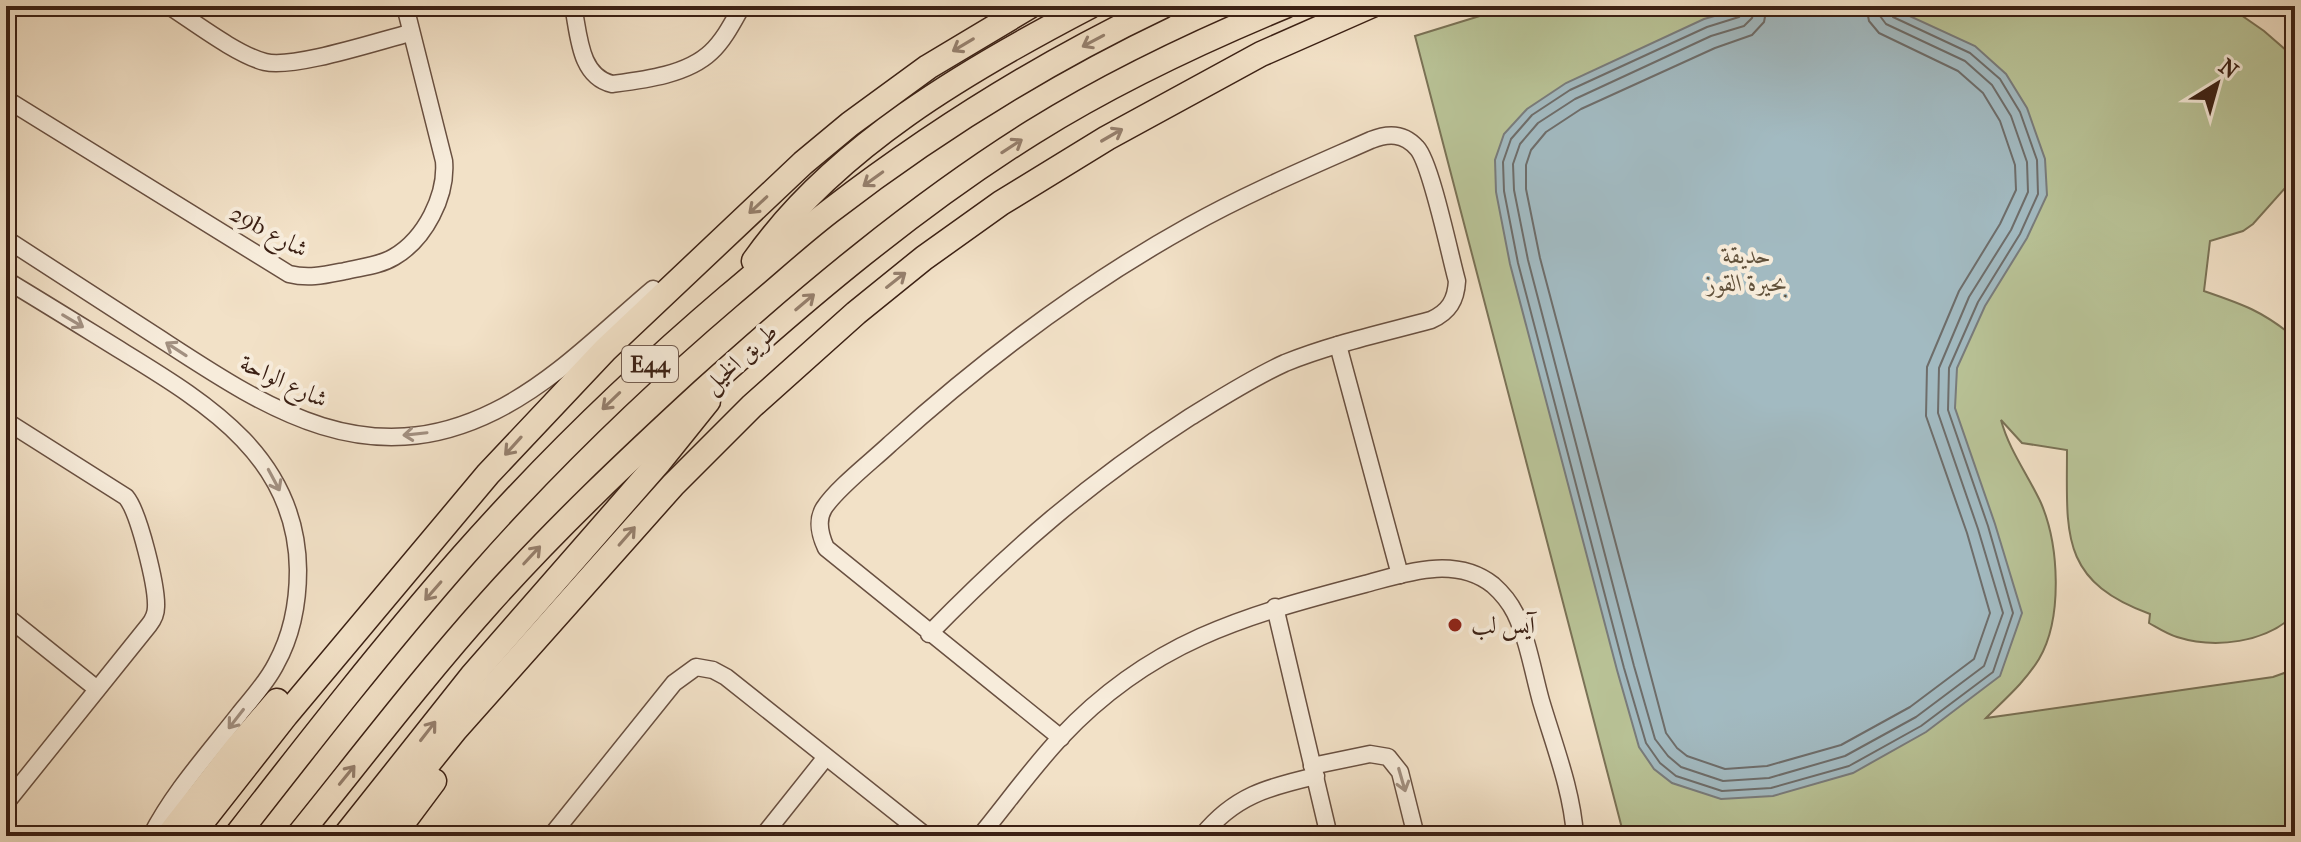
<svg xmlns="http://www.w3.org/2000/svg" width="2301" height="842" font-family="'IM FELL French Canon',Amiri,serif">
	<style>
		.green { fill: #b9c397; stroke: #7a7256; stroke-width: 2 }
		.water { fill: #a2bac1; stroke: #797c7c; stroke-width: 2 }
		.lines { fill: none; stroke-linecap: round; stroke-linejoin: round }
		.shore { stroke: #6e6d6a; stroke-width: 2 }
		.minor-casing { stroke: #695041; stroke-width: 19 }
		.highway-casing { stroke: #3b2014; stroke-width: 27 }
		.minor { stroke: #f7ecdb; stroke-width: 16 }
		.highway { stroke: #f2e1c7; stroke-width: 24 }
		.oneway { stroke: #96806e }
		.oneway2 { stroke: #a29081 }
		.poi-dot { fill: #8f2418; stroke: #f7ecdb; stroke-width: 3 }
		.labels { text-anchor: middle; stroke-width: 8; stroke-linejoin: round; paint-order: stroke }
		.shield { fill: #f7ecdb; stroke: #735d50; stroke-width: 2 }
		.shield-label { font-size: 22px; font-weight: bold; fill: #3b2014 }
		.street-label { font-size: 24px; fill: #3b2014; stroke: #f7ecdb }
		.park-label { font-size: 24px; font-style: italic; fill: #61513b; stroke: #f7ecdb }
		.poi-label { font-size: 24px; fill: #3b2014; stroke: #f7ecdb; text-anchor: start }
	</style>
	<rect width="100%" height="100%" fill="#f2e1c7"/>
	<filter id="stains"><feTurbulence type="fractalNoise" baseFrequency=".0025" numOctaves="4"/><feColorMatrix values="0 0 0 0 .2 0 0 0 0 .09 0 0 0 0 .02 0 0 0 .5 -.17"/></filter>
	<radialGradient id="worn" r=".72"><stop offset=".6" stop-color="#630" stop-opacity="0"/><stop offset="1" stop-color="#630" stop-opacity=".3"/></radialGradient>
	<path class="green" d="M1512,6H2228L2264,31L2295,58V177L2253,224L2243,231L2210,241L2204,291C2242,304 2263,311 2295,338V614C2266,643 2215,649 2177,637C2167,634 2158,628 2149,623L2150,614C2059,581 2067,533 2067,450L2022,443L2001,420C2009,450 2028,475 2041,503C2059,545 2063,618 2039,659C2025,682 2005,699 1986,718L2273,677L2287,672L2295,666V836H1624L1415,36Z"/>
	<polygon class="water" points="1749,6 1888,6 1975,46 2006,74 2027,108 2045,159 2047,195 2027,238 1985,306 1957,368 1955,408 1995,524 2022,613 2000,676 1926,732 1853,773 1773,796 1721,799 1672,783 1654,769 1639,747 1617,670 1510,264 1496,192 1495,160 1504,134 1527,109 1566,83 1704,19"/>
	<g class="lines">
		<g class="shore">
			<polyline points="1745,6 1744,12 1739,17 1707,27 1570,90 1532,115 1511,139 1503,162 1504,191 1518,263 1624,668 1646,743 1660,763 1676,776 1722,791 1771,788 1849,766 1921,726 1993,672 2013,613 1988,526 1948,410 1949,368 1978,302 2020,234 2038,194 2037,160 2020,112 2000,79 1970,53 1893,17 1888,6"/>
			<polyline points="1755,6 1752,18 1744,26 1711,36 1575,99 1538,123 1520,144 1513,164 1514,190 1528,260 1634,666 1655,739 1668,756 1681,767 1723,781 1769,778 1845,756 1916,717 1984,666 2003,613 1978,529 1938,413 1939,368 1969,297 2011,230 2028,192 2027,162 2011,116 1992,85 1965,61 1886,24 1880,16 1878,6"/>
			<polyline points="1767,6 1764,22 1752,35 1715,48 1581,109 1546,132 1531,150 1526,165 1526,189 1540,258 1666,733 1677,748 1687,756 1725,769 1767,766 1841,745 1910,707 1974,659 1990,613 1967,533 1926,416 1927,367 1959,291 2000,224 2016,190 2015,165 2000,121 1983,93 1958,71 1879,33 1869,21 1866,6"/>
		</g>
		<defs>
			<g id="minor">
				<path d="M169,6C194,22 237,55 265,62C294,69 378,41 410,33"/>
				<path d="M573,6C579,34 579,76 612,84C643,80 687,75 711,52C724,40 733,22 742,6"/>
				<path d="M6,99L289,274C309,279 325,275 345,271C361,267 379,266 394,257C425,239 447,196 444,161L405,6"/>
				<path d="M6,239C57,272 108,305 159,338C265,407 365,476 495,411C555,381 602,332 653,289"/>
				<path d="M6,280C46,304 86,329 125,353C210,405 297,459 298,570C298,603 292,635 276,664C267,682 253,697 240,713C209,753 174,791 151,836"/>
				<polyline points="1338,345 1400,575"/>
				<path d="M6,421L126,497C139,512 157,587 156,607C156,614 153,620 149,625L6,803"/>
				<polyline points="1275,607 1329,836"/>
				<polyline points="6,616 97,689"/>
				<path d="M929,634C1013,548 1089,482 1190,417C1221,398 1252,378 1285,363C1332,344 1383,333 1431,320C1449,312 1456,300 1457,281C1450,256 1431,163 1417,148C1404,133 1388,133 1371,140C1310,167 1248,193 1189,226C1081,286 982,361 890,444C872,461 837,488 824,508C816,521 820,535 826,548L1061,738"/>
				<polyline points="1312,766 1370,754 1388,757 1400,772 1416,836"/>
				<polyline points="551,836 674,683 696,667 713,670 726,677 926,836"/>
				<polyline points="763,836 826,757"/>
				<path d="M980,836C1007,803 1032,768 1061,737C1150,642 1243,616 1365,584C1406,573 1455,555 1493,585C1502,593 1510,603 1515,613C1528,640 1533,672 1541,701C1554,745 1572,790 1575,836"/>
				<path d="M1202,836C1234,796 1268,787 1316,776"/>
			</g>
			<g id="highway">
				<path d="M754,261C834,147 969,69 1090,6"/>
				<polyline points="168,836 235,750 277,701"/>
				<polyline points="191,836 286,715 488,474 605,350 803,163 850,124 928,67 1030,6"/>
				<path d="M236,836C310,741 384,646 463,556C545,463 634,377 729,296C763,268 795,238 830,211C934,131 1045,62 1163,6"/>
				<path d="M298,836C361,758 422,678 489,603C556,528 629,459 703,391C807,297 915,206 1033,132C1113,82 1198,42 1285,6"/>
				<polyline points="345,836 472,676 659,462 708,401"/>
				<polyline points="370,836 455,730 673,485 752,406 856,313 924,258 1001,203 1107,138 1261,54 1370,6"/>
				<polyline points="393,836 434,781"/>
			</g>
		</defs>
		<use href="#minor" class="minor-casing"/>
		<use href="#highway" class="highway-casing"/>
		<use href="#minor" class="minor"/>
		<use href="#highway" class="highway"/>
	</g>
	<defs><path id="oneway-shaft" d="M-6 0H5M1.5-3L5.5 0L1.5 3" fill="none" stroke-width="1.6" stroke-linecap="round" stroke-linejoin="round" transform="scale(2)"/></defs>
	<g class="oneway">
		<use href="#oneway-shaft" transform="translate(1093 41) rotate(152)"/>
		<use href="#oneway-shaft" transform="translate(963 45) rotate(149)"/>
		<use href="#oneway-shaft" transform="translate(1112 135) rotate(-30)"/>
		<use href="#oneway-shaft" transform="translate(1012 146) rotate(-33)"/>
		<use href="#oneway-shaft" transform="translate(873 179) rotate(144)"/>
		<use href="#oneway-shaft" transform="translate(758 205) rotate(137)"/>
		<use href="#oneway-shaft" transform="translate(896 280) rotate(-38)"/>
		<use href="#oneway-shaft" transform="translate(805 302) rotate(-40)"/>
		<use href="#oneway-shaft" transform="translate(611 401) rotate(136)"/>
		<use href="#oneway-shaft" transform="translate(513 446) rotate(132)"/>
		<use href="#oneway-shaft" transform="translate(627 536) rotate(-49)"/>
		<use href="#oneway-shaft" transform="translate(532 555) rotate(-47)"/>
		<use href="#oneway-shaft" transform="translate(433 591) rotate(131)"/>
		<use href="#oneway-shaft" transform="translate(428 731) rotate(-52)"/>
		<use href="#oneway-shaft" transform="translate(347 775) rotate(-51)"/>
	</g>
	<g class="oneway2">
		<use href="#oneway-shaft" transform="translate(73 321) rotate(31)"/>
		<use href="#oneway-shaft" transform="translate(176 349) rotate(-147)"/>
		<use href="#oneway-shaft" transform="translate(415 434) rotate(174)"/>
		<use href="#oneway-shaft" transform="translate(274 480) rotate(62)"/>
		<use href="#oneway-shaft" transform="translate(236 719) rotate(128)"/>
		<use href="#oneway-shaft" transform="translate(1402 780) rotate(74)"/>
	</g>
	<circle class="poi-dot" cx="1455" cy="625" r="8"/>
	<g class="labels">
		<rect class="shield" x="622" y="346" width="56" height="36" rx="6"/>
		<g class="shield-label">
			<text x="650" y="372">E44</text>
		</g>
		<g class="street-label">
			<text transform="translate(269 231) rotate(28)" y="8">29b شارع</text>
			<text transform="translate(740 358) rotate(-42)" y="8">طريق الخيل</text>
			<text transform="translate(284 381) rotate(25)" y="8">شارع الواحة</text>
		</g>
		<g class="park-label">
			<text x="1747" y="263">حديقة<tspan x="1747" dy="28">بحيرة القوز</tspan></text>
		</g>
		<g class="poi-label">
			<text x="1471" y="633">آيس لب</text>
		</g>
	</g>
	<rect width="2301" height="842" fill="none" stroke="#f2e1c7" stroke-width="32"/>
	<rect x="8" y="8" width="2285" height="826" fill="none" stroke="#3b2014" stroke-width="4"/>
	<rect x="16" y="16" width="2269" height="810" fill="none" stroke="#3b2014" stroke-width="2"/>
	<g transform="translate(2217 84) rotate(37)" stroke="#f7ecdb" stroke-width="6" paint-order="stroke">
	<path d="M0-6L14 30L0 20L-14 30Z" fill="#3b2014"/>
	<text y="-12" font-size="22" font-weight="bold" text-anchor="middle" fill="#3b2014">N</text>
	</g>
	<rect width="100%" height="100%" filter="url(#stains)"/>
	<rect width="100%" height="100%" fill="url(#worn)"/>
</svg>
